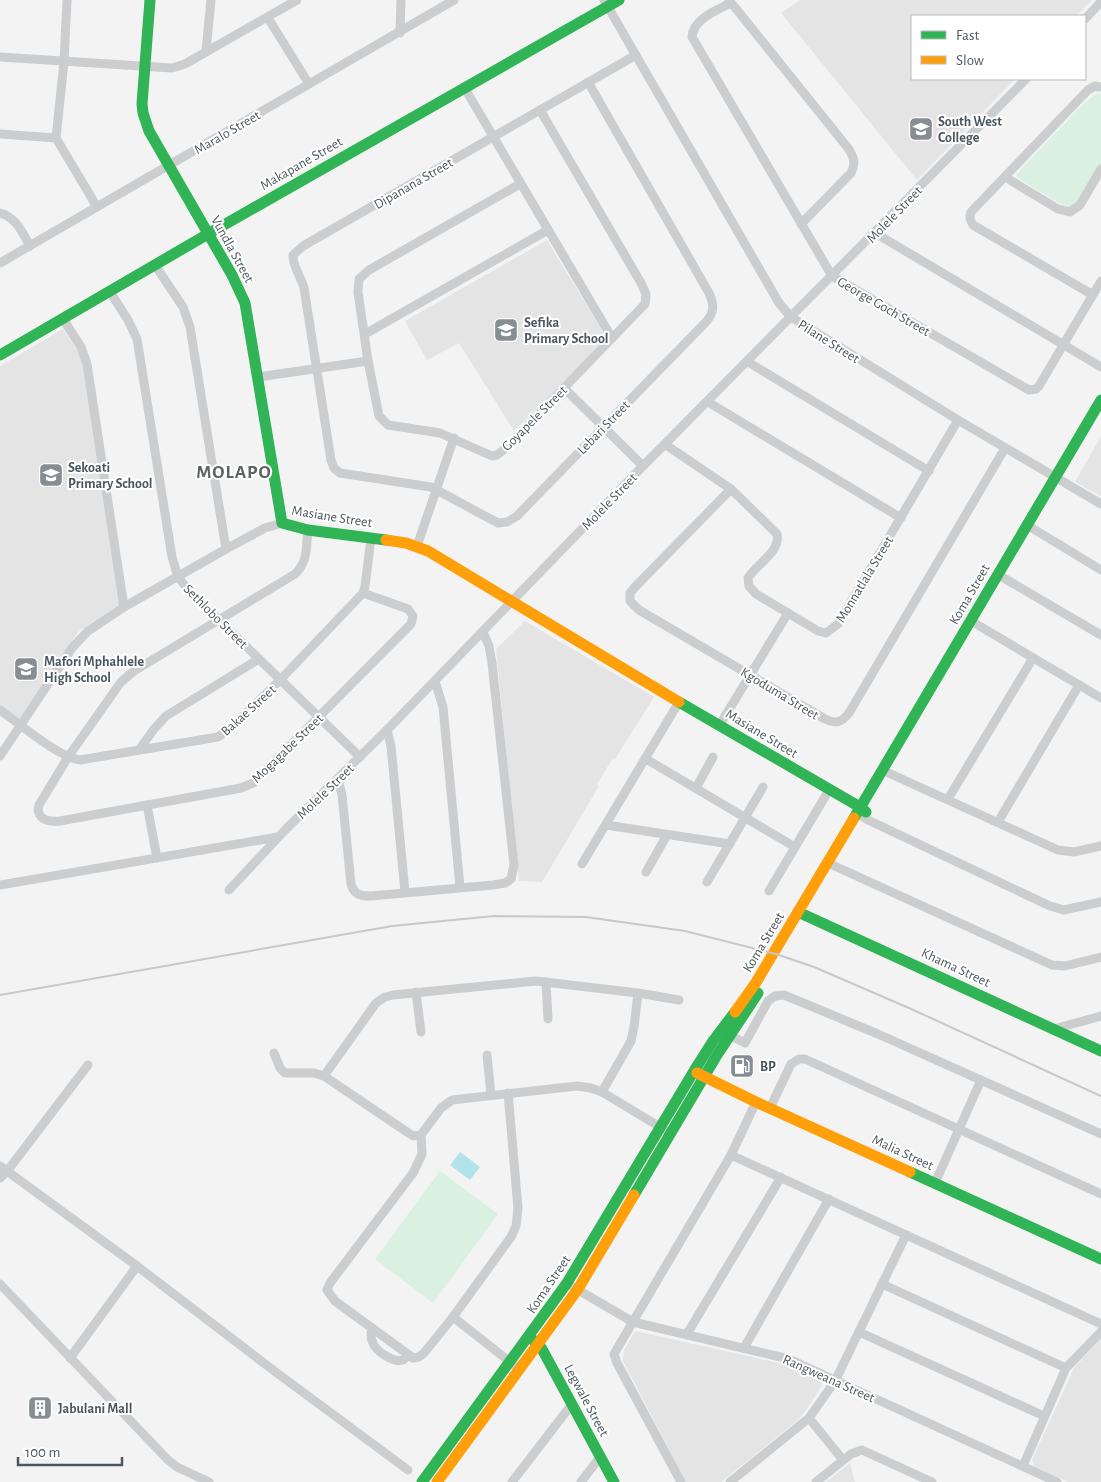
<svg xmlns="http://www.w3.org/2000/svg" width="1101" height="1482" font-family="'Alegreya Sans',sans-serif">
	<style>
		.education { fill: #e5e4e5 }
		.green { fill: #daf0e1 }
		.water { fill: #b2e2ea }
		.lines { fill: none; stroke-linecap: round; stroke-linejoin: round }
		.street { stroke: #cbcdce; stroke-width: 9 }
		.fast { stroke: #30b455; stroke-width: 11 }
		.slow { stroke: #ff9f0a; stroke-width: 11 }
		.rail { stroke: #c7c8c9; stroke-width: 2 }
		.labels { text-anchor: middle; stroke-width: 4; stroke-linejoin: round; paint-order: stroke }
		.poi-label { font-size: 14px; font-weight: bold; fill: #4b575e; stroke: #fff; text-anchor: start }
		.street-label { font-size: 14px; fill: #4b575e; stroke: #fff }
		.district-label { font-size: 19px; font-weight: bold; letter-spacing: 1px; fill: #5f6366; stroke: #fff }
	</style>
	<rect width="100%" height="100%" fill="#f3f3f3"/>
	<g class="education">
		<polygon points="800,0 1092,0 1076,16 912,16 912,79 1015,79 917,180 781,13"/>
		<polygon points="547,240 607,339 514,431 459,343 427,360 405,321"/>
		<polygon points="63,329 84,360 121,603 78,632 19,719 0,707 0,366"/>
		<polygon points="1101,436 1101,496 1075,482"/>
		<polygon points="525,621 654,697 615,759 613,758 597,784 599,786 542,882 519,881 496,649"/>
		<polygon points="635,1331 783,1364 818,1380 823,1384 806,1410 798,1420 721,1482 686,1482 623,1361 624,1350"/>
		<polygon points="1101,1339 1101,1482 1068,1482 1035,1467 1032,1460 1074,1368"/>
		<polygon points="850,1463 855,1482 826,1482"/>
	</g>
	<g class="green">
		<polygon points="1097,93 1101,94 1101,165 1078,204 1068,208 1019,179 1016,175 1078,109"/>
		<polygon points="440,1171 498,1214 433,1303 375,1259"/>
	</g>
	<polygon class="water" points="460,1152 480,1167 470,1180 450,1165"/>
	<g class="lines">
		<g class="street">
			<polyline points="67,0 64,62 56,138 97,207"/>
			<polyline points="604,0 779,303 791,317 958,420 1101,504"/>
			<path d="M729,0L848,148C854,157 856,164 851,173L801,224"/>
			<path d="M731,3C717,10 693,19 692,37L832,276L1029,390L1036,389L1039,386L1101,281"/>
			<polyline points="268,18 309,84"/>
			<polyline points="1085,19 1101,2"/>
			<polyline points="400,33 401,0"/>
			<polyline points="206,51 211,0"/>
			<polyline points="0,57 172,68 185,64 297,0"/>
			<path d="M588,82L709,293C715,306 714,314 704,324L517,516L507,522L498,523L431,487L340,473L334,468L331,460L304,288C301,277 292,265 293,255L303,246L636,55"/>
			<polyline points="464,87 612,338"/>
			<polyline points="0,134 56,138"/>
			<polyline points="1005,177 1058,209 1070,212 1080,205 1101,169"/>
			<polyline points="520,184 369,270 359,279 358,292 368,361 379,416 388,425 440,433 492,456 497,455 507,447 645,304 646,294 641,283 540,110"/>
			<path d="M0,213C16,217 22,232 30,246"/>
			<polyline points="875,233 1101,367"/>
			<polyline points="0,263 454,0"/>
			<polyline points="155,265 183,307 190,327 226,549"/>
			<polyline points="110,292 128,320 137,339 172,557 178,577 191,593 360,757"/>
			<path d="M1093,295L973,225C970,220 969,217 971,212L1088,90L1095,86L1101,87"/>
			<polyline points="63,319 81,347 87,364 124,607"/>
			<polyline points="365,334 548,230"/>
			<polyline points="748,362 929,471"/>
			<polyline points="258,377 368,361"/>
			<polyline points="564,388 643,466"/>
			<polyline points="708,402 901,518"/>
			<path d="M666,445L731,489L777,534C781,552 756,564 748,578L749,586L756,594L818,631L826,633L838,624L958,420"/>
			<path d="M731,489L635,587L630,593V601L639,610L825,719C836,724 841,723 849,713L1005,448"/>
			<polyline points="1027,525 1101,570"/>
			<path d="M308,530C306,547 308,562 295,574L134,671L121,682L68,757L39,805L38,810C40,821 50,822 60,821L241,788L253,783L411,624L413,616L408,609L363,593"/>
			<polyline points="417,546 454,438"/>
			<polyline points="997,574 1101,635"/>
			<polyline points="971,621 1101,698"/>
			<polyline points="435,681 443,707 460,887"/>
			<path d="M0,710C20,724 58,757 80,760L218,737L233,726L281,679L363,593L365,586L371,538"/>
			<polyline points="719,726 788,613"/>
			<polyline points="387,730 391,746 405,892"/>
			<polyline points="139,750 154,729 166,716 259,659"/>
			<polyline points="0,756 72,648 88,631 124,607 226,549 265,528 282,523"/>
			<polyline points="646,759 795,847"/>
			<polyline points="882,770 1058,850 1074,852 1101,846"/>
			<path d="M338,779L342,795L351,884C354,895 361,896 371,896L493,885L505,883L511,879L514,865L492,663L489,646L483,632"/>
			<polyline points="696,788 713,757"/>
			<polyline points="948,799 1033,658"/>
			<polyline points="147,805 157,858"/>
			<polyline points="857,813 868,820 1050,906 1064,910 1101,902"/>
			<polyline points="998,822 1079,685"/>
			<polyline points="606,825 730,844"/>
			<polyline points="828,863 1052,965 1065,966 1101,957"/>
			<polyline points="582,864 679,702"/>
			<polyline points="646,872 667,835"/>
			<polyline points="707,882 763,787"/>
			<polyline points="0,885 278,837"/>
			<polyline points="229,890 287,828 387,730 643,466 1026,79"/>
			<polyline points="769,891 829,790"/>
			<polyline points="546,982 548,1019"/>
			<polyline points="416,992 421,1032"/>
			<polyline points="1054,1029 1101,1016"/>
			<polyline points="725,1033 745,1043 768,1001 775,996 784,995 878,1034 1101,1134"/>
			<polyline points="274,1053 280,1068 285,1073 314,1073 324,1076 413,1136 421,1135 441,1108 452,1100 577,1086 591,1088 602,1092 665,1130"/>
			<polyline points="487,1055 491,1095"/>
			<polyline points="324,1076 376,1003 385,997 393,995 536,981 638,993 679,1000"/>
			<polyline points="602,1092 631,1041 634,1027 638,993"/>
			<polyline points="770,1108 791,1064 799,1059 805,1059 1101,1194"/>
			<polyline points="421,1135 422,1154 413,1173 330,1283 327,1290 335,1301 413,1358 419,1357 424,1353 453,1317 511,1237 516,1226 518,1208 508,1093"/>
			<polyline points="731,1155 1101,1324"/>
			<polyline points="0,1166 137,1266 273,1370 408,1470"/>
			<polyline points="0,1178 8,1170 88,1065"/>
			<polyline points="935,1183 981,1080"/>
			<polyline points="0,1284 168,1460 177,1467 209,1482"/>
			<polyline points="882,1284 1066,1368"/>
			<polyline points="573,1287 633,1322 789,1359 1057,1482"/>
			<polyline points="453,1317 514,1365"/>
			<path d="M372,1328C371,1333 370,1338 373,1343C376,1351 393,1363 403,1360C404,1359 408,1356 409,1355"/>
			<polyline points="859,1332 1044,1416"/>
			<polyline points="687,1334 781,1177"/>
			<polyline points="744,1348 829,1199"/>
			<polyline points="70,1358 137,1266"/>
			<polyline points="809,1418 843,1460"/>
			<polyline points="1023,1466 1066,1368 1101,1332"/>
			<polyline points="512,1482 572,1404"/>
			<polyline points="581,1482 600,1457"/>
			<polyline points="681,1482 617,1363 614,1354 731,1155 756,1102"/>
			<polyline points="730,1482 809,1418 835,1381 906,1235"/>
			<polyline points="816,1482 851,1454 862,1450 932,1482"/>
		</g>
		<g class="fast">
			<polyline points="150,0 142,104 143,113 149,131 232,275 245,303 282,523 308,530 386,540"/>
			<polyline points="0,355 208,234 619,0"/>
			<polyline points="679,702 860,807 866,812"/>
			<polyline points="854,818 1101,400"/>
			<polyline points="798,912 1101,1051"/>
			<polyline points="910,1172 1101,1259"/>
			<polyline points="634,1195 717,1055 758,993"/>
			<polyline points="532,1339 542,1349 614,1482"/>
			<polyline points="422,1482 567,1283 694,1071 713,1041 735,1012"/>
		</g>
		<g class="slow">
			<polyline points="386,540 406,543 428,551 679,702"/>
			<polyline points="735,1012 755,984 854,818"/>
			<polyline points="697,1073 756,1102 910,1172"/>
			<polyline points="437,1482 578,1289 634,1195"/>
		</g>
		<polyline class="rail" points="0,995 392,926 494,916 586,917 685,931 776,954 814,967 909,1008 1101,1096"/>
	</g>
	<defs>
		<symbol id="university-square" viewBox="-11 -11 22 22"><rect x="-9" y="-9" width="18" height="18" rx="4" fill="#868e92" stroke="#fff"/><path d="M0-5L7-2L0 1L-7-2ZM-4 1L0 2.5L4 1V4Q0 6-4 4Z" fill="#fff"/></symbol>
		<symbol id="school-square" viewBox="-11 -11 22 22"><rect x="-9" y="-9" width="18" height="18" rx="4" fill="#868e92" stroke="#fff"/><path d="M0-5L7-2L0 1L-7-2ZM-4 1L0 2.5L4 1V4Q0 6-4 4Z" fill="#fff"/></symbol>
		<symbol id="fuel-square" viewBox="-11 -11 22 22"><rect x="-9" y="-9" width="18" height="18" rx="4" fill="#868e92" stroke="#fff"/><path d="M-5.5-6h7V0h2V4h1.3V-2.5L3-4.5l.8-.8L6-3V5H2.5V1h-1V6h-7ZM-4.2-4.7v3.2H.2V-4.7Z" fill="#fff"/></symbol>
		<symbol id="building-square" viewBox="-11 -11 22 22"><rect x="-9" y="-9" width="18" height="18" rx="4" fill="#868e92" stroke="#fff"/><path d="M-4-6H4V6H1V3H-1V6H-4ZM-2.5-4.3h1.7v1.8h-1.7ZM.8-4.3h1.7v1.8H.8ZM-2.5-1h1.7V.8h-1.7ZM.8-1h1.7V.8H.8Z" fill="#fff"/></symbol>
	</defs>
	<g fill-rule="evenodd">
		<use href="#university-square" x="907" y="115" width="28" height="28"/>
		<use href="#school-square" x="492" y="316" width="28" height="28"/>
		<use href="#school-square" x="37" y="461" width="28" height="28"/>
		<use href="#school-square" x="12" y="655" width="28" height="28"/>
		<use href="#fuel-square" x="728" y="1052" width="28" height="28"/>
		<use href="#building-square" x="26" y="1394" width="28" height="28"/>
	</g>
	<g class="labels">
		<g class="poi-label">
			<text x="938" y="126">South West<tspan x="938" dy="16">College</tspan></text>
			<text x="524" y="327">Sefika<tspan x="524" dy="16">Primary School</tspan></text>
			<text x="68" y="472">Sekoati<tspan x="68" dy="16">Primary School</tspan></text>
			<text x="44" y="666">Mafori Mphahlele<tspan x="44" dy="16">High School</tspan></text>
			<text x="760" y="1071">BP</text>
			<text x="58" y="1413">Jabulani Mall</text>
		</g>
		<g class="street-label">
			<text transform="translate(227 132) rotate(-30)" y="5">Maralo Street</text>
			<text transform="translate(301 163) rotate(-30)" y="5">Makapane Street</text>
			<text transform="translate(413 183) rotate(-30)" y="5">Dipanana Street</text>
			<text transform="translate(894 214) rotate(-46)" y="5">Molele Street</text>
			<text transform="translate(233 249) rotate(61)" y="5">Vundla Street</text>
			<text transform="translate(884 306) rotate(30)" y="5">George Goch Street</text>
			<text transform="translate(829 341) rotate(32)" y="5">Pilane Street</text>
			<text transform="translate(534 418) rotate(-45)" y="5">Goyapele Street</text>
			<text transform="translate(603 427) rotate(-46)" y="5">Lebari Street</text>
			<text transform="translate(609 501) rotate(-46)" y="5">Molele Street</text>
			<text transform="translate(332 516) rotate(9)" y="5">Masiane Street</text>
			<text transform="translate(864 579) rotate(-59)" y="5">Monnatlala Street</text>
			<text transform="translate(969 594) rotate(-60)" y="5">Koma Street</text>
			<text transform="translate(216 616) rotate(45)" y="5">Sethlobo Street</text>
			<text transform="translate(780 693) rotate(31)" y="5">Kgoduma Street</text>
			<text transform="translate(248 710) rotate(-42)" y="5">Bakae Street</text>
			<text transform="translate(762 733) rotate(31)" y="5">Masiane Street</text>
			<text transform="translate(287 748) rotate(-44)" y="5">Mogagabe Street</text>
			<text transform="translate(325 791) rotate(-44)" y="5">Molele Street</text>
			<text transform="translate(763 942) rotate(-59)" y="5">Koma Street</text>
			<text transform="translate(956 967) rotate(25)" y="5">Khama Street</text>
			<text transform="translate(903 1152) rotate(25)" y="5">Malia Street</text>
			<text transform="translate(548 1284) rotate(-56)" y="5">Koma Street</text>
			<text transform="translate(829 1378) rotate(24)" y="5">Rangweana Street</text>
			<text transform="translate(587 1400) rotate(62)" y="5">Legwale Street</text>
		</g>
		<g class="district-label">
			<text x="234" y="478">MOLAPO</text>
		</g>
	</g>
	<rect x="911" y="15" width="175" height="65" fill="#ffffff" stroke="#b7bcbf"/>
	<rect x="921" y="31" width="25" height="8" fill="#30b455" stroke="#b7bcbf"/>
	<text x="956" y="40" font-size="15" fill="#4b575e">Fast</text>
	<rect x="921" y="56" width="25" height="8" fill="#ff9f0a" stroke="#b7bcbf"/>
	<text x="956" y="65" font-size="15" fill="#4b575e">Slow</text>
	<path d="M18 1457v8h104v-8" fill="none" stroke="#4b575e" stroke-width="2.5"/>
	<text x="25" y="1457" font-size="15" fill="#4b575e" stroke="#ffffff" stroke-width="4" paint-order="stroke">100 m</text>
</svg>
